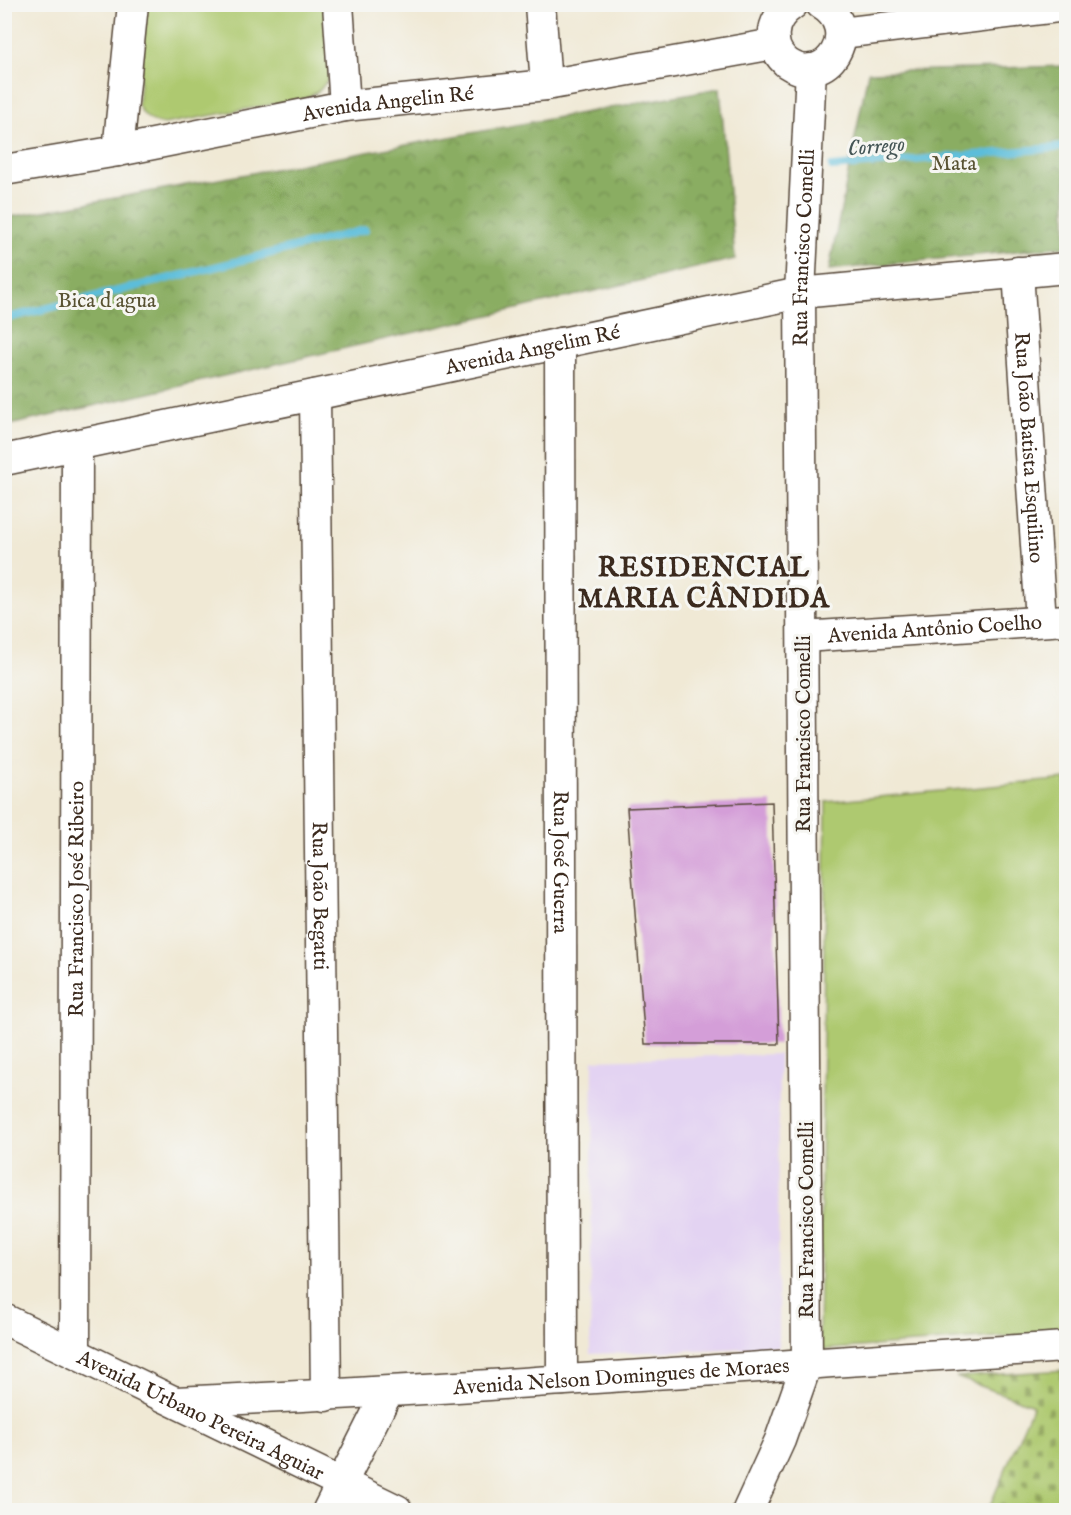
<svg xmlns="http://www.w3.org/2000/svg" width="1071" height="1515" font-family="'IM FELL English',serif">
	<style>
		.built { fill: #e3d3f2 }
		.green { fill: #aec96f; stroke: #747a46; stroke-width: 1.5 }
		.forest { fill: url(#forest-crowns); stroke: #626c40; stroke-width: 1.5 }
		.cemetery { fill: url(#cemetery-stones); stroke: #747a46; stroke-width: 1.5 }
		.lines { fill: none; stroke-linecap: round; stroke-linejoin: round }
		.stream { stroke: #5cbdda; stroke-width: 8 }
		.building { fill: #d49ed8 }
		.street-casing { stroke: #564739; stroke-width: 33 }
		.street { stroke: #fff; stroke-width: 30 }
		.labels { text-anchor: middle; stroke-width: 6; stroke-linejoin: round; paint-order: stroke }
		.street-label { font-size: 21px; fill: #3b2a1e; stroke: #f6f6f2 }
		.park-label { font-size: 21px; fill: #585232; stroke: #f6f6f2 }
		.water-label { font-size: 22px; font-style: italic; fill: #455656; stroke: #f6f6f2 }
		.district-label { font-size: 27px; font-weight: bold; letter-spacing: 1.5px; fill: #3b2a1e; stroke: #f6f6f2 }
	</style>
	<defs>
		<pattern id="forest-crowns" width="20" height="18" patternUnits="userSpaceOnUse" patternTransform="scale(1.5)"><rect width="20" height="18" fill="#8aad62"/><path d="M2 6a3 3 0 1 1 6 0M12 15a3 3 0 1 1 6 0" fill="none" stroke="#728d50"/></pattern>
		<pattern id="cemetery-stones" width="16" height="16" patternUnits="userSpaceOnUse" patternTransform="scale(1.5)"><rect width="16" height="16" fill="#aec96f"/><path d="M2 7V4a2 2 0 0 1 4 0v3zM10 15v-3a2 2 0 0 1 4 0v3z" fill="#8fa35b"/></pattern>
	</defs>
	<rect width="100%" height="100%" fill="#f6f6f2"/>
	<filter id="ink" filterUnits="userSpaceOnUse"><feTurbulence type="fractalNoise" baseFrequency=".0167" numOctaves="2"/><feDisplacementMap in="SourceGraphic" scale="12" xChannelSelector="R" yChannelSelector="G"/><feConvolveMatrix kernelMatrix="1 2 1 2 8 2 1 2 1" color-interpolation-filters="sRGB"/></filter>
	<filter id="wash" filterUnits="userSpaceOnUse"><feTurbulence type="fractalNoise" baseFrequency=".008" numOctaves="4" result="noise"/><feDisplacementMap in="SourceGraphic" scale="24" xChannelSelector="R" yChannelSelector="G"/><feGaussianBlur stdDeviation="1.35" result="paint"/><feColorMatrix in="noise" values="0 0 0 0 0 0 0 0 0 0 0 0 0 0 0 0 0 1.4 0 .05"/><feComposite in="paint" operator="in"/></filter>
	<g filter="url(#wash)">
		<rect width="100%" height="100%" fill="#f0e9d5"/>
		<polygon class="built" points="779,1054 778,1347 590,1354 593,1060"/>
		<g class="green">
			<path d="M146,5H329V78L320,90L307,98L164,124C151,122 143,117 138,105Z"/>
			<polygon points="1066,779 1066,1332 819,1350 826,802"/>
		</g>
		<g class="forest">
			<polygon points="1066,66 1066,246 829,270 868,72"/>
			<polygon points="720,88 735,259 5,426 5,218"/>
		</g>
		<polygon class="cemetery" points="1066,1370 1066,1510 988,1510 1033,1405 956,1377"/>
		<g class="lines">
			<g class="stream">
				<polyline points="832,167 1066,147"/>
				<polyline points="4,319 365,230"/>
			</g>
		</g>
		<g id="blocks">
			<polygon class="building" points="772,802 779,1044 645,1044 627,808"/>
		</g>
	</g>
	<g filter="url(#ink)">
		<use href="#blocks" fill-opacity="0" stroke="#564739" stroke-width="1.5"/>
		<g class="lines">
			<defs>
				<g id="street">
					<polyline points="338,4 345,106"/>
					<polyline points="540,4 546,85"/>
					<path d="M793,4C781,12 772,24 774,39C774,48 780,57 787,63C827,90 864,29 821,4"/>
					<polyline points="841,33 1066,6"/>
					<polyline points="118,151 133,4"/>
					<path id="s1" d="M4,170L118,151L345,106L546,85L774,44"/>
					<path id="s2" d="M1018,272L1041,621"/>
					<path id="s3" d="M560,343L562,1380"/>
					<path id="s4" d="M315,395L326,1396"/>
					<path id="s5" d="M4,460L800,293L1066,268"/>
					<path id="s6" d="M803,637L1066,620"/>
					<path id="s7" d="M4,1319L397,1510"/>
					<path id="s8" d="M75,1353L77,445"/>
					<path id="s9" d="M176,1402C473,1389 770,1365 1066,1347"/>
					<polyline points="328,1510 387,1393"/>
					<path id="s10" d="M748,1510L780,1440L807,1363L800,293L811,69"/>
				</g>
			</defs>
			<use href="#street" class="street-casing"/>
			<use href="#street" class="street"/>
		</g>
	</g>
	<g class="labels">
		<g class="street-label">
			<text dy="7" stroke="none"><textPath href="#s1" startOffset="390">Avenida Angelin Ré</textPath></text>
			<text dy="7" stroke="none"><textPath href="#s10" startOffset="1274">Rua Francisco Comelli</textPath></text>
			<text dy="7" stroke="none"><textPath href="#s5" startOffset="540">Avenida Angelim Ré</textPath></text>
			<text dy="7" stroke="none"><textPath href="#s2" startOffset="176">Rua João Batista Esquilino</textPath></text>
			<text dy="7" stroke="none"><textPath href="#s6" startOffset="132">Avenida Antônio Coelho</textPath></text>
			<text transform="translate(803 734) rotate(-90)" y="7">Rua Francisco Comelli</text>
			<text dy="7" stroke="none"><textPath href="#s3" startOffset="519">Rua José Guerra</textPath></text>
			<text dy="7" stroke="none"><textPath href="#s4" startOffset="501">Rua João Begatti</textPath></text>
			<text dy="7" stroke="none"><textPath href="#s8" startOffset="454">Rua Francisco José Ribeiro</textPath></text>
			<text transform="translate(806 1220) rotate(-90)" y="7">Rua Francisco Comelli</text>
			<text dy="7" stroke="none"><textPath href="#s9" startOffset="446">Avenida Nelson Domingues de Moraes</textPath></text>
			<text dy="7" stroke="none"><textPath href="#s7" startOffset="219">Avenida Urbano Pereira Aguiar</textPath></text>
		</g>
		<g class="park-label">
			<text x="954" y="170">Mata</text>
			<text x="107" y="307">Bica d agua</text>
		</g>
		<g class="water-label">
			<text transform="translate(876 145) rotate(-5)" y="8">Corrego</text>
		</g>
		<g class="district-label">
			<text x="704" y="576">RESIDENCIAL<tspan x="704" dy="31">MARIA CÂNDIDA</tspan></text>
		</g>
	</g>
	<rect width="1071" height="1515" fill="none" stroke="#f6f6f2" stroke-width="24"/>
</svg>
